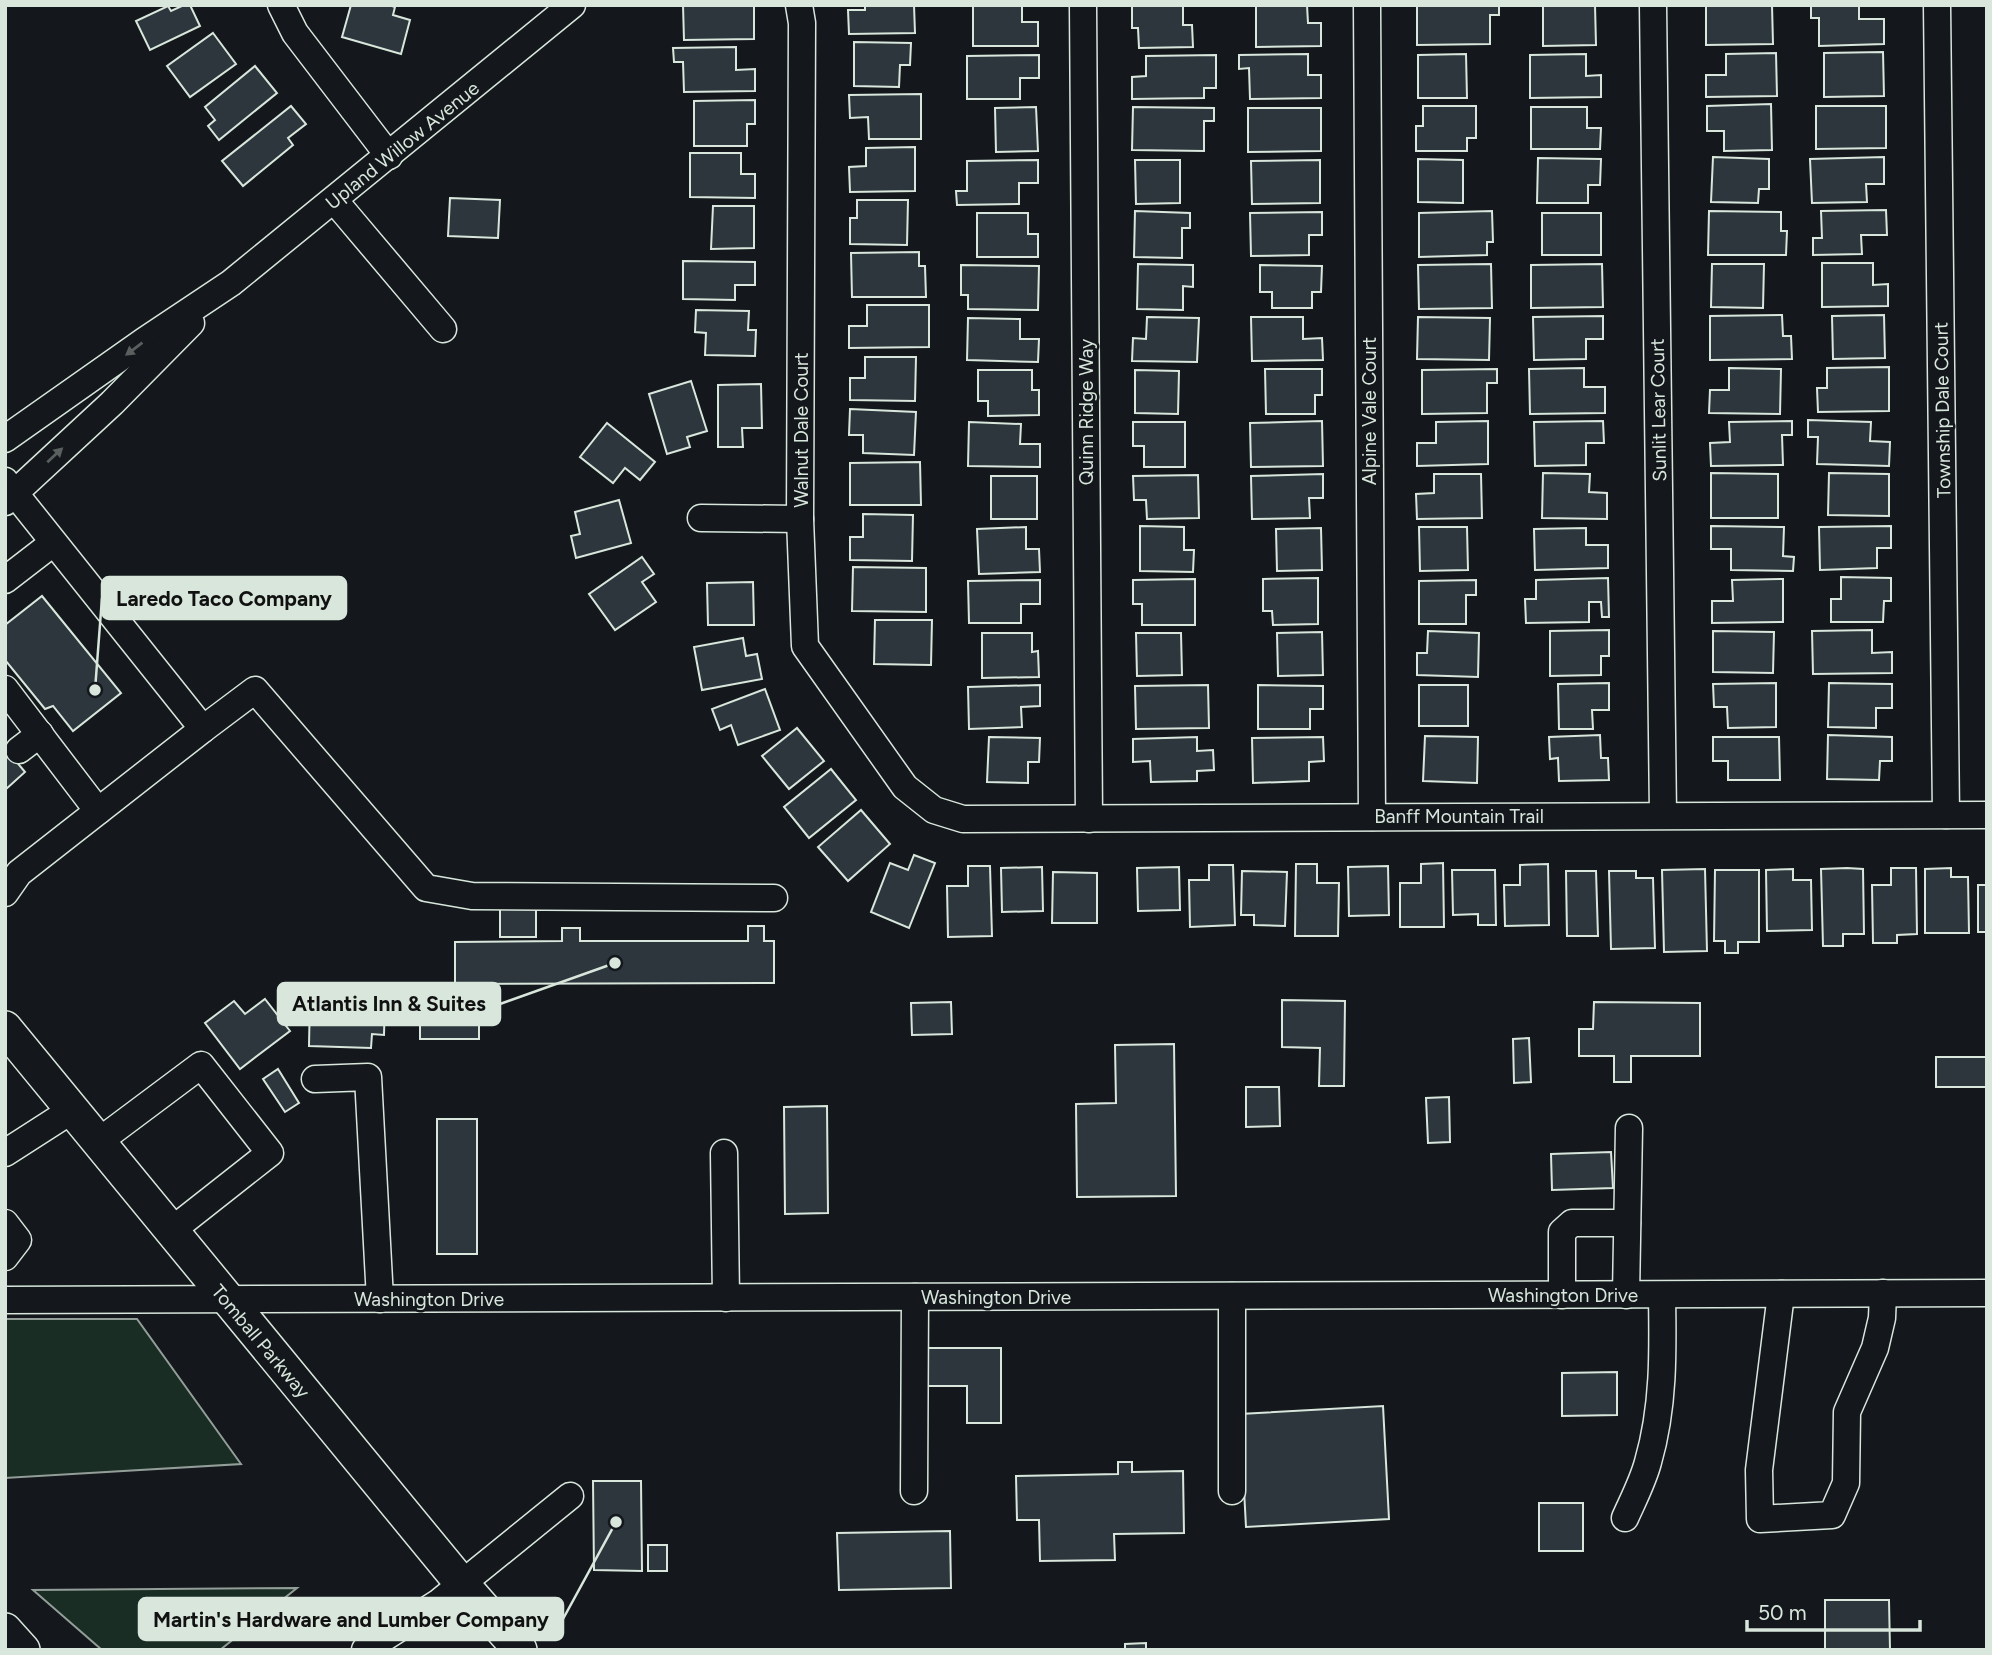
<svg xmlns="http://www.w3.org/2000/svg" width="1992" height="1655" font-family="Figtree,sans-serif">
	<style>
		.green { fill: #1a2d24; stroke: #939e99; stroke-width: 2 }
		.building { fill: #2c363c; stroke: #d8e6dc; stroke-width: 2 }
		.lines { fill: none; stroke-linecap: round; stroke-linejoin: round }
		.minor-casing { stroke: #d8e6dc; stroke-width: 29 }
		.major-casing { stroke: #d8e6dc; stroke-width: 36 }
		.minor { stroke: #14181c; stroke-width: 26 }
		.major { stroke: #14181c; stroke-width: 33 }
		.oneway { fill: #59605f }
		.labels { text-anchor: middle; stroke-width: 5; stroke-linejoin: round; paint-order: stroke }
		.street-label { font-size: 19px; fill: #d8e6dc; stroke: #14181c }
		.leader { fill: none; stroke: #d8e6dc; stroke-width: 2.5 }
		.callout-dot { fill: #d8e6dc; stroke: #14181c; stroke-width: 2.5 }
		.callout { fill: #d8e6dc; stroke: #d8e6dc; stroke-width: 2.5 }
		.callout-label { font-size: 21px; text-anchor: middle; font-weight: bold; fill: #111 }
	</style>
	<rect width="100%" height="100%" fill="#14181c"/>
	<g class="green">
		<polygon points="5,1319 137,1319 241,1464 5,1478"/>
		<polygon points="297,1588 220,1650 102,1650 33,1590"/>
	</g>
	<g class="building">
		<polygon points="184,5 190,5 200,26 150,50 136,21 168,6 171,11"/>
		<polygon points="351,5 389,5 395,7 393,15 410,20 401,54 342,37"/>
		<polygon points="683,5 754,5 754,39 684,40"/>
		<polygon points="865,5 914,5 915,33 849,34 848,10 865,10"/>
		<polygon points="973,5 1022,5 1022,22 1038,22 1038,46 973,46"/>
		<polygon points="1132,5 1183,5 1183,25 1192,25 1193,47 1139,48 1138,28 1132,28"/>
		<polygon points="1256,5 1307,5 1308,23 1321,23 1321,46 1256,47"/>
		<polygon points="1417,5 1499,5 1499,15 1490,15 1490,44 1417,45"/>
		<polygon points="1543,5 1595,5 1596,45 1543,46"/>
		<polygon points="1706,5 1772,5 1773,44 1706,45"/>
		<polygon points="1811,5 1859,5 1859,19 1884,19 1884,44 1819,46 1819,18 1811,18"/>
		<polygon points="213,33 236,64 190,97 167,66"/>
		<polygon points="854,42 911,43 910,65 900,65 899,87 854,86"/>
		<polygon points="736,47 736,70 755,69 755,91 684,92 683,62 674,62 673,48"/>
		<polygon points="1883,52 1884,96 1824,97 1824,53"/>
		<polygon points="1776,53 1777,96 1706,97 1706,75 1726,75 1726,54"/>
		<polygon points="1308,54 1308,75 1321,75 1321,98 1250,99 1249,68 1239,69 1239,55"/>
		<polygon points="1466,54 1467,98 1418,98 1418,55"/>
		<polygon points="1586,54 1586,76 1601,75 1601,97 1530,98 1530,55"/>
		<polygon points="1039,55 1039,78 1020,78 1020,99 967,99 967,56"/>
		<polygon points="1216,55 1216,88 1204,88 1204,98 1132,99 1132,77 1146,76 1146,56"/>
		<polygon points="255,66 277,93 219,140 208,126 215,120 205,107"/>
		<polygon points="921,94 921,139 869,139 868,117 850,118 849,95"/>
		<polygon points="755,100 755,124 747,124 747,146 694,146 694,101"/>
		<polygon points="1771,104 1772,150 1724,151 1724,131 1707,131 1707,106"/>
		<polygon points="291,106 306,124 288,138 293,145 243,186 222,161"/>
		<polygon points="1423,106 1476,106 1476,138 1467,138 1467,151 1416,151 1416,126 1423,126"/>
		<polygon points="1816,106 1886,106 1886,148 1816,149"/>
		<polygon points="1036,107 1038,151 996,152 995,108"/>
		<polygon points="1133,107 1214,108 1214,121 1204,121 1204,151 1132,150"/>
		<polygon points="1531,107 1587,107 1587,128 1601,128 1600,149 1531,149"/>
		<polygon points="1248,108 1321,108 1321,151 1248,152"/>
		<polygon points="915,147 915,191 850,192 849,167 866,166 866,148"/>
		<polygon points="690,153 741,153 741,174 755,174 755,198 690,197"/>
		<polygon points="1713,157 1769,159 1769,189 1759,189 1758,203 1711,202"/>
		<polygon points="1884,157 1884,184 1866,184 1867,202 1812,203 1810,159"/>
		<polygon points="1538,158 1601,159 1600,185 1588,185 1588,203 1537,203"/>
		<polygon points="1418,159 1463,160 1463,203 1418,202"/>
		<polygon points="1038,160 1038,183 1019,183 1019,204 957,205 956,191 967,191 967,161"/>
		<polygon points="1135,160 1180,160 1180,203 1136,204"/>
		<polygon points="1320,160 1320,203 1252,204 1251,161"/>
		<polygon points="450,198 500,200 498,238 448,236"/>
		<polygon points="857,200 908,200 907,245 850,244 850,218 857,218"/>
		<polygon points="713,206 754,206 754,248 711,249"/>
		<polygon points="1886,210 1887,235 1861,235 1862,254 1813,255 1813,238 1822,238 1821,211"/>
		<polygon points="1135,211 1190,213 1190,228 1182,228 1182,258 1134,257"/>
		<polygon points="1492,211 1493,242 1487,242 1487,255 1419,257 1419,213"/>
		<polygon points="1709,211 1781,212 1781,231 1787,231 1786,255 1708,255"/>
		<polygon points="1322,212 1322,235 1309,235 1309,255 1251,256 1250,213"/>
		<polygon points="977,213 1028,213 1028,234 1038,234 1038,257 977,257"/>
		<rect x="1542" y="213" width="59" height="42"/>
		<polygon points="919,252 919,266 925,266 926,297 852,297 851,253"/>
		<polygon points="683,261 755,262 755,285 735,285 735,300 683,299"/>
		<polygon points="1822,263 1873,263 1873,285 1888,284 1888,306 1822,307"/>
		<polygon points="1138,264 1193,265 1193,287 1183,286 1183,310 1137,309"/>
		<polygon points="1491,264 1492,308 1419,309 1418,265"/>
		<polygon points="1602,264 1603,307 1531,308 1531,265"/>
		<polygon points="1712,264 1764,264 1763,308 1711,307"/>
		<polygon points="961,265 1039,266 1038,310 968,309 968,295 961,295"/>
		<polygon points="1260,265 1322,266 1321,292 1312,292 1312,308 1272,308 1272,292 1260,292"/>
		<polygon points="867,305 929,305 929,347 849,348 849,326 867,326"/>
		<polygon points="696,310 749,311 748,330 756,330 755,356 705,355 706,333 695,332"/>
		<polygon points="1782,315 1783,336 1791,336 1792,359 1710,360 1710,316"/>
		<polygon points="1884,315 1885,358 1833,359 1832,316"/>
		<polygon points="1603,316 1603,339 1586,339 1586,359 1534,360 1533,317"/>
		<polygon points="1147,317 1199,318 1197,362 1132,361 1133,338 1146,339"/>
		<polygon points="1251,317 1303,317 1303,339 1322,338 1323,360 1252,361"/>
		<polygon points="1418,317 1490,318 1489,360 1417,359"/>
		<polygon points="968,318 1020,319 1020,339 1039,339 1038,362 967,360"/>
		<polygon points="865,357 916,357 915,401 850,400 850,378 865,378"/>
		<polygon points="1889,367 1889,411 1818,412 1817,388 1827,388 1827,368"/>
		<polygon points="1584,368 1584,387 1605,387 1605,413 1530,414 1529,369"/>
		<polygon points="1729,368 1781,369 1780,414 1709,413 1710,390 1729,390"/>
		<polygon points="1265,369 1322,369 1322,395 1315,395 1315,414 1266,414"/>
		<polygon points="1497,369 1497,383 1487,383 1487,413 1422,414 1422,370"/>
		<polygon points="978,370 1032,370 1032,390 1039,390 1039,415 988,416 988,401 978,401"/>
		<polygon points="1135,370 1179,371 1178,414 1135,413"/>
		<polygon points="691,381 707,431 687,437 690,447 667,454 649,394"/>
		<polygon points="761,384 762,428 742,428 743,447 718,447 718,385"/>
		<polygon points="850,409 916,412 914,455 863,453 863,435 849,435"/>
		<polygon points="1808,420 1871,422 1870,441 1890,442 1889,466 1817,464 1818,437 1808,437"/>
		<polygon points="1322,421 1323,466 1251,467 1250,423"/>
		<polygon points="1488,421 1488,464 1417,466 1417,443 1436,443 1436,422"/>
		<polygon points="1603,421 1604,443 1586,443 1586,465 1535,466 1534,422"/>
		<polygon points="1792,421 1792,435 1782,435 1783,465 1711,466 1710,443 1730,442 1729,422"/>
		<polygon points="969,422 1021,424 1020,444 1040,444 1040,467 968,466"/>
		<polygon points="1133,422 1185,422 1185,467 1144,467 1144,446 1133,446"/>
		<polygon points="607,423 655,462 640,480 625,468 613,483 580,457"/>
		<polygon points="920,462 921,505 850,505 850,463"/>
		<polygon points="1543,473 1590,474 1589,492 1607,493 1607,519 1542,518"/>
		<polygon points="1711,473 1778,474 1778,518 1711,518"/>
		<polygon points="1829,473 1889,474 1889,516 1828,515"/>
		<polygon points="1323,474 1323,498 1309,498 1310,518 1252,519 1251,476"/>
		<polygon points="1434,474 1481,474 1482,518 1417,519 1416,494 1434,493"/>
		<polygon points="1198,475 1199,518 1147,519 1146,500 1134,500 1133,476"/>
		<rect x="991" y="476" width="46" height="43"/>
		<polygon points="619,500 631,543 576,558 571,536 580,534 575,512"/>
		<polygon points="863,514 913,515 912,561 850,560 850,537 863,537"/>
		<polygon points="1140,526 1184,527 1184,550 1194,550 1193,572 1140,571"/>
		<polygon points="1711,526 1784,527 1783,556 1794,557 1793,571 1731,570 1731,549 1711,549"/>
		<polygon points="1891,526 1891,548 1877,548 1877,568 1820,570 1819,527"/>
		<polygon points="1026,527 1026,549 1039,549 1040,572 979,574 977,529"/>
		<polygon points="1419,527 1467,527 1468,570 1420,571"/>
		<polygon points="1321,528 1322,570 1277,571 1276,529"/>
		<polygon points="1586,528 1586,545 1608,545 1608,568 1535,570 1534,529"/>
		<polygon points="642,557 654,574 642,582 656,602 615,630 589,594"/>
		<polygon points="853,567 926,568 926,612 852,611"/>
		<polygon points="1841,577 1891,578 1891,601 1884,601 1883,622 1831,622 1831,599 1841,599"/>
		<polygon points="1318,578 1318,624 1273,625 1272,611 1263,611 1263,579"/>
		<polygon points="1608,578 1609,617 1602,617 1601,602 1589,602 1589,622 1526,623 1525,599 1536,599 1536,580"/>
		<polygon points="1195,579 1195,625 1142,625 1142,604 1133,604 1133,580"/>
		<polygon points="1783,579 1783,622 1712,623 1712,601 1733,601 1732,580"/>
		<polygon points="1040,580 1040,604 1021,604 1021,623 969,623 968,581"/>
		<polygon points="1476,580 1476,595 1466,595 1466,624 1419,624 1419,581"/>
		<polygon points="753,582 754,625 708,625 707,583"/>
		<polygon points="42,596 121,693 73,731 53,706 45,709 5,660 5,625"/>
		<polygon points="875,620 932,620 931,665 874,664"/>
		<polygon points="1609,630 1609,656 1601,656 1601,675 1550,676 1550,631"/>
		<polygon points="1872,630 1872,653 1892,652 1892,673 1813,674 1812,631"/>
		<polygon points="1428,631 1479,633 1478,677 1417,675 1417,653 1427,653"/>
		<polygon points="1713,631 1774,632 1773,673 1713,672"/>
		<polygon points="1322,632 1323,675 1278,676 1277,633"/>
		<polygon points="982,633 1032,633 1032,652 1038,651 1039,677 982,678"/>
		<polygon points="1136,633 1181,633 1182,675 1137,676"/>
		<polygon points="743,638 746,656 757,654 762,679 702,690 694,647"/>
		<polygon points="1609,683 1609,710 1592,710 1593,729 1559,729 1558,684"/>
		<polygon points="1776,683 1776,727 1728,728 1727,707 1714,707 1713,684"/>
		<polygon points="1829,683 1892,684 1892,708 1876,708 1876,728 1828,727"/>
		<polygon points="1040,685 1040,706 1021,707 1022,727 969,729 968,687"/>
		<polygon points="1208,685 1209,728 1136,729 1135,686"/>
		<polygon points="1258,685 1323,686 1323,709 1310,709 1310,729 1258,729"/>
		<rect x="1419" y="685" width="49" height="41"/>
		<polygon points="765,689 780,730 738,745 731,725 720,730 712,709"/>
		<polygon points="797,728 824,761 789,789 762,756"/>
		<polygon points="1600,735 1601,758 1608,758 1609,780 1559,781 1558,758 1550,759 1549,737"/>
		<polygon points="1828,735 1892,737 1892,761 1880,761 1879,780 1827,779"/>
		<polygon points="1425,736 1478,737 1477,783 1423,781"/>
		<polygon points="989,737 1040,738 1039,762 1028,762 1028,783 987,782"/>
		<polygon points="1197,737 1197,751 1213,750 1214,770 1197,771 1197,781 1151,782 1150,761 1133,762 1133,739"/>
		<polygon points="1323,737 1324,761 1309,762 1309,781 1253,783 1252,738"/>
		<polygon points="1713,737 1779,737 1780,780 1728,780 1728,761 1713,761"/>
		<polygon points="5,748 25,772 5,790"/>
		<polygon points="831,769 856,800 809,838 784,807"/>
		<polygon points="861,810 890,844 848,881 818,847"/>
		<polygon points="914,855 935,863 909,928 871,912 890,863 908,870"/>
		<polygon points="1443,863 1444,927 1400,927 1400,883 1421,883 1421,864"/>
		<polygon points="1296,864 1317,864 1317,883 1339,883 1338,936 1295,936"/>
		<polygon points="1548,864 1549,925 1505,926 1504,885 1520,885 1520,865"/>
		<polygon points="1209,865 1233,865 1235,925 1190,927 1189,880 1209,880"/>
		<polygon points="968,866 990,866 992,936 948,937 947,886 968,886"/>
		<polygon points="1388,866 1389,915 1349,916 1348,867"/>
		<polygon points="1042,867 1043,911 1002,912 1001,868"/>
		<polygon points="1179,867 1180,910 1138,911 1137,868"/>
		<polygon points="1847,868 1863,869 1864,934 1843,934 1843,946 1823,946 1821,869"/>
		<polygon points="1891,868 1916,868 1917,934 1897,935 1897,943 1873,943 1872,885 1891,885"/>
		<polygon points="1951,868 1951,877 1968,877 1969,933 1925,933 1925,869"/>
		<polygon points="1705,869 1707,951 1664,952 1662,870"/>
		<polygon points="1793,869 1793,880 1811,880 1812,930 1767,931 1766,870"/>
		<polygon points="1452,870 1495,870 1496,925 1478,925 1478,914 1453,915"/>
		<polygon points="1715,870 1759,870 1759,942 1738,942 1738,953 1725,953 1725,941 1714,941"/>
		<polygon points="1242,871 1287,872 1285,926 1254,925 1254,915 1241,915"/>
		<polygon points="1566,871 1596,871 1598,936 1567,936"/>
		<polygon points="1609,871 1636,871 1636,878 1653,878 1655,948 1611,949"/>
		<polygon points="1053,872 1097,873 1097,923 1052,923"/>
		<rect x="1978" y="885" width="9" height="47"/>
		<rect x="500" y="902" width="36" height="35"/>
		<polygon points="748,926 764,926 764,941 774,941 774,983 455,984 455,942 562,941 562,928 580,928 580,941 748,941"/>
		<polygon points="310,996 385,997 384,1035 372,1034 371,1048 309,1046"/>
		<rect x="420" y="997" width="59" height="42"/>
		<polygon points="265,999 290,1031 240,1069 205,1023 234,1001 245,1014"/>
		<polygon points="1282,1000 1345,1001 1344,1086 1319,1086 1320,1048 1282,1047"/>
		<polygon points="951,1002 952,1034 912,1035 911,1003"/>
		<polygon points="1594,1002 1700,1003 1700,1056 1631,1056 1631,1082 1614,1082 1614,1056 1579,1056 1579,1029 1593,1029"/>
		<polygon points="1529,1038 1531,1082 1514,1083 1513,1039"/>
		<polygon points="1174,1044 1176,1196 1077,1197 1076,1104 1116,1103 1115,1045"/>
		<rect x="1936" y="1057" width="51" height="30"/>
		<polygon points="278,1069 299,1103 285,1112 263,1079"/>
		<polygon points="1246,1087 1279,1087 1280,1126 1246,1127"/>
		<polygon points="1449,1097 1450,1142 1428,1143 1426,1098"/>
		<polygon points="827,1106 828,1213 785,1214 784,1107"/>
		<rect x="437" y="1119" width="40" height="135"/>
		<polygon points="1611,1152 1613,1188 1552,1190 1551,1154"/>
		<polygon points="928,1348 1001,1348 1001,1423 967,1423 967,1386 928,1386"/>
		<polygon points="1617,1372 1617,1415 1562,1416 1562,1373"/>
		<polygon points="1383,1406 1389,1519 1246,1527 1240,1414"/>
		<polygon points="1118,1462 1132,1462 1132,1472 1183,1471 1184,1533 1114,1534 1115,1560 1040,1561 1039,1520 1017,1520 1016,1476 1118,1474"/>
		<polygon points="593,1481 641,1481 642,1571 594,1570"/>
		<rect x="1539" y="1503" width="44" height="48"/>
		<polygon points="950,1531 951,1588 839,1590 837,1533"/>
		<rect x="648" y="1545" width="19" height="26"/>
		<polygon points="1825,1600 1889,1600 1890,1650 1825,1650"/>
		<polygon points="1146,1643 1146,1650 1125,1650 1125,1644"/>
	</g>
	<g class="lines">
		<defs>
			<g id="minor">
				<polyline points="281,5 295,33 389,156"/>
				<polyline points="799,5 802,23 800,519 805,646 905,787 934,810 963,819 1987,815"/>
				<polyline points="1083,5 1089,819"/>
				<polyline points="1367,5 1372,817"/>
				<polyline points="1653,5 1663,815"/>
				<polyline points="1937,5 1946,815"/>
				<polyline points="334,200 443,329"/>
				<polyline points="5,439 144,341 231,283 572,5"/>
				<polyline points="5,481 203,729 19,873 5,893"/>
				<polyline points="5,502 112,403 191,323"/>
				<polyline points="701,518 800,519"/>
				<polyline points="5,580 53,543"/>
				<polyline points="5,689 98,811"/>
				<polyline points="203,729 255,690 426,888 472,896 774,898"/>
				<polyline points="19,750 40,734"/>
				<polyline points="315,1079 368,1077 380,1299"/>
				<polyline points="98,1142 201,1065 270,1153 171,1231"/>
				<polyline points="5,1153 72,1110"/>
				<polyline points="724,1153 726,1298"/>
				<polyline points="5,1223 18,1240 5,1257"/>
				<polyline points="1781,1294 1759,1470 1760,1519 1832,1515 1846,1483 1847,1412 1875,1348 1882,1318 1883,1293"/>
				<polyline points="1562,1295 1562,1232 1572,1223 1627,1223"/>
				<polyline points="1626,1295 1629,1128"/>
				<polyline points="5,1300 1987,1293"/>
				<polyline points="914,1491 915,1297"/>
				<polyline points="1232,1491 1232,1296"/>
				<path d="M1625,1518C1633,1500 1643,1481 1648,1462C1664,1407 1663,1351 1662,1295"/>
				<polyline points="365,1650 438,1603 570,1496"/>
			</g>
			<g id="major">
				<polyline points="5,1028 462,1584 520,1650"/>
				<polyline points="5,1630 23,1650"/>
			</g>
		</defs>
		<use href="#minor" class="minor-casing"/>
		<use href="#major" class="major-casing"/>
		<use href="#minor" class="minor"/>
		<use href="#major" class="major"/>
	</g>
	<defs><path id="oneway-solid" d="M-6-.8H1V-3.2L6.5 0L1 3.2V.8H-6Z" transform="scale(1.75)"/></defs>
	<g class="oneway">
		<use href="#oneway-solid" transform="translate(134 349) rotate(143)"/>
		<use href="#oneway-solid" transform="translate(55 455) rotate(-43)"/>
	</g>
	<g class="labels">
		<g class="street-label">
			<text transform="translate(402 145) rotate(-39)" y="7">Upland Willow Avenue</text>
			<text transform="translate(1658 410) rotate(-91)" y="7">Sunlit Lear Court</text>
			<text transform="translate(1942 410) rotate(-91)" y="7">Township Dale Court</text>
			<text transform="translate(1369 411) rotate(-90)" y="7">Alpine Vale Court</text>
			<text transform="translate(1086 412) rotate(-90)" y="7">Quinn Ridge Way</text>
			<text transform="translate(801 430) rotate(-90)" y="7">Walnut Dale Court</text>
			<text x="1459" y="823">Banff Mountain Trail</text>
			<text x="1563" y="1302">Washington Drive</text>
			<text x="996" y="1304">Washington Drive</text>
			<text x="429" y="1306">Washington Drive</text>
			<text transform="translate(261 1341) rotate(50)" y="7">Tomball Parkway</text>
		</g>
	</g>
	<path class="leader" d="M95 690L102 598M615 963L500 1004M616 1522L563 1619"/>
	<g class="callout-dot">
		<circle cx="95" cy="690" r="7"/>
		<circle cx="615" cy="963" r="7"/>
		<circle cx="616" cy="1522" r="7"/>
	</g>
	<g class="callout">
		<rect x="102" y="577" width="244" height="42" rx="7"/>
		<rect x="278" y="983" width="222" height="42" rx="7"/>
		<rect x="139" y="1598" width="424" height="42" rx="7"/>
	</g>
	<g class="callout-label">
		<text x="224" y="606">Laredo Taco Company</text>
		<text x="389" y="1011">Atlantis Inn &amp; Suites</text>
		<text x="351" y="1627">Martin's Hardware and Lumber Company</text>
	</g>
	<rect width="1992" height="1655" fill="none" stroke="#d8e6dc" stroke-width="14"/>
	<path d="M1747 1620v10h173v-10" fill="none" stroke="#d8e6dc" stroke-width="3.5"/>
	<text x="1758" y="1620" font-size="21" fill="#d8e6dc" stroke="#14181c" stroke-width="5" paint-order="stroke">50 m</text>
</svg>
